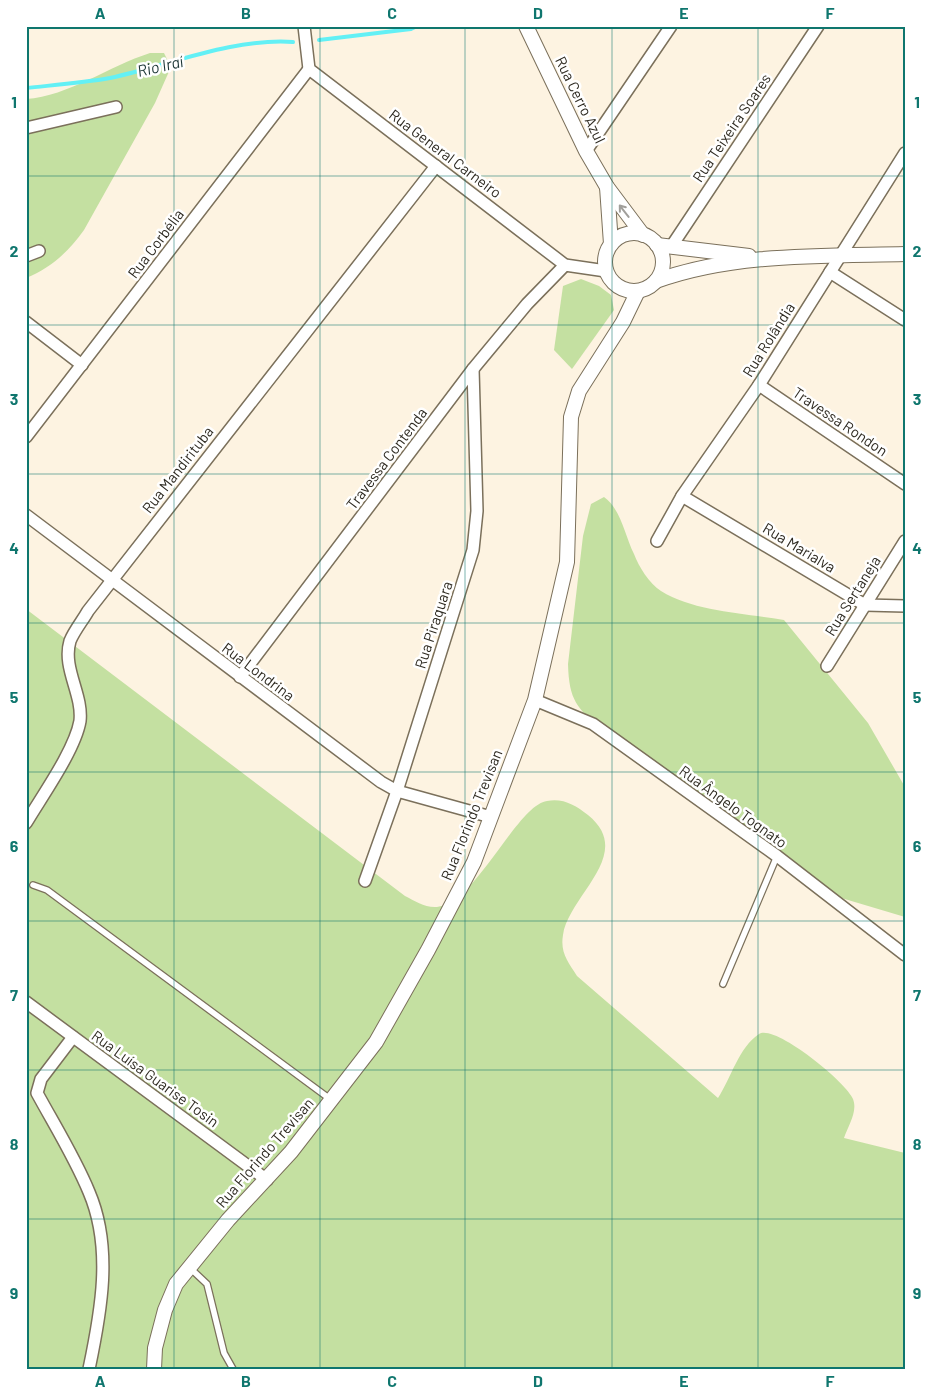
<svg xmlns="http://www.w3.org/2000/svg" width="931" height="1395" font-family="Barlow,sans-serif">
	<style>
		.green { fill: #c4e0a1 }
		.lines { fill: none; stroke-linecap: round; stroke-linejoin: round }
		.stream { stroke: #63f0f5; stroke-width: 4 }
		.service-casing { stroke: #7b705b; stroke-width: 8 }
		.minor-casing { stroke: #7b705b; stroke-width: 14 }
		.tertiary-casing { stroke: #7b705b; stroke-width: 16 }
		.service { stroke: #fff; stroke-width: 5.5 }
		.minor { stroke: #fff; stroke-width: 11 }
		.tertiary { stroke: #fff; stroke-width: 14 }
		.oneway { stroke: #a19f9b }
		.grid { fill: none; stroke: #0f766e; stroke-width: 1; stroke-opacity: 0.55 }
		.labels { text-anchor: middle; stroke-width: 5; stroke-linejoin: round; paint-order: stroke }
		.street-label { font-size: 15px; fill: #2e2a21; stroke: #fff }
		.water-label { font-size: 16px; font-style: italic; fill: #193232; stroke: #fff }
		.neatline { fill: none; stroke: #0f766e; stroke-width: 2 }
		.grid-label { font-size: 16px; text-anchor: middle; font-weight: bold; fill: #0f766e }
	</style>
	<rect width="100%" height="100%" fill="#fdf3e1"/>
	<g class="green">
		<path d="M150,53H164L171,67L155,103L84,230C68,252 51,268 26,278V99C69,96 109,66 150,53Z"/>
		<polygon points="581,279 599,286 611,295 614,310 572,369 554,350 563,286"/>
		<path d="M604,497C621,509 625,536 634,554C639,567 649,583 661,591C695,612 745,613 784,620L868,723L905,787V917L838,897L602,731C577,707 569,701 568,664L583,536L591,504Z"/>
		<path d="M26,609L405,896C415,901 425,908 437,907C476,903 517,805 547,801C563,798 575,805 588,815C636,854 569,895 563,935C560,953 568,962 577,976L718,1098C731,1078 739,1047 759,1034C775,1024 846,1082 853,1099C858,1112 848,1126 844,1138L905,1153V1369H26Z"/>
	</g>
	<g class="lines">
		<g class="stream">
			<polyline points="319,40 411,29 417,26"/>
			<path d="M26,88C54,85 82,83 110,78C170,65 231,38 293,42"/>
		</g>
		<defs>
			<g id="service">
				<polyline points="33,885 47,890 330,1099"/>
				<polyline points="723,984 777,856"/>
				<polyline points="190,1268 207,1284 224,1353 233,1369"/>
			</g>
			<g id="minor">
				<polyline points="304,26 309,69 565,265 606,271"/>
				<polyline points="26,128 116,107"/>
				<polyline points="586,151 671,26"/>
				<polyline points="671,247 818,26"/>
				<polyline points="26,256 39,251"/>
				<polyline points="830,272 905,320"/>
				<polyline points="26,322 82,365"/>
				<polyline points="759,385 905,484"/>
				<polyline points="26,437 309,69"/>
				<polyline points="682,496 865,605 905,606"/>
				<polyline points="26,515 381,782 397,791 491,817"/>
				<polyline points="657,541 682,496 759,385 905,153"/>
				<polyline points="827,666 905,541"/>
				<polyline points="240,677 473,369 527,304 565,265"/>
				<polyline points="535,700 593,724 777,856 905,955"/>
				<path d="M26,823C42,796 75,750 80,721C83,694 62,668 70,641C74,631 83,620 88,611L436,166"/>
				<polyline points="365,881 397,791 473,550 477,511 473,369"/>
				<polyline points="26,1002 267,1180"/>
				<path d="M73,1037L41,1079L37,1093C55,1126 75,1158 89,1192C113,1248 101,1312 89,1369"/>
			</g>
			<g id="tertiary">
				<polyline points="526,26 586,151 607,187 643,235"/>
				<polyline points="607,187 611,244"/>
				<circle cx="634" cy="262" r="29"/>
				<polyline points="657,245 749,256"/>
				<path d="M656,281C732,253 824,256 905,254"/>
				<polyline points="154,1369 155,1348 165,1310 176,1284 228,1220 291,1152 376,1042 428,950 474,862 535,700 567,562 571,417 579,391 623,322 638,291"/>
			</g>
		</defs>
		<use href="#service" class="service-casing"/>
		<use href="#minor" class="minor-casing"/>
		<use href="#tertiary" class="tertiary-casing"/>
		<use href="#service" class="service"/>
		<use href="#minor" class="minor"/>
		<use href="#tertiary" class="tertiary"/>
	</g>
	<defs><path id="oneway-shaft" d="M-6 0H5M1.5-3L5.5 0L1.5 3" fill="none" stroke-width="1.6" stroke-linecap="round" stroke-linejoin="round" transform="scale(1.25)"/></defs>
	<use class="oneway" href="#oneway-shaft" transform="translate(624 211) rotate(-128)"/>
	<path class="grid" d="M174,26V1369M320,26V1369M465,26V1369M612,26V1369M758,26V1369M26,176H905M26,325H905M26,474H905M26,623H905M26,772H905M26,921H905M26,1070H905M26,1219H905"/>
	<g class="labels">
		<g class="street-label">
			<text transform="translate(580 100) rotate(64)" y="5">Rua Cerro Azul</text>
			<text transform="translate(732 128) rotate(-56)" y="5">Rua Teixeira Soares</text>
			<text transform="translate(445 154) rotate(37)" y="5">Rua General Carneiro</text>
			<text transform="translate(156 244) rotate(-53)" y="5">Rua Corbélia</text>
			<text transform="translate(769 340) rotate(-58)" y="5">Rua Rolândia</text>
			<text transform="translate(840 422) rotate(34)" y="5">Travessa Rondon</text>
			<text transform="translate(387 459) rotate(-53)" y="5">Travessa Contenda</text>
			<text transform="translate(178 470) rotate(-52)" y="5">Rua Mandirituba</text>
			<text transform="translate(799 548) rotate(31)" y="5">Rua Marialva</text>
			<text transform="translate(853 596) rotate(-58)" y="5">Rua Sertaneja</text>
			<text transform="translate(434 625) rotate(-72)" y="5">Rua Piraquara</text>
			<text transform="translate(258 672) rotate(37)" y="5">Rua Londrina</text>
			<text transform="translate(733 807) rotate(36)" y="5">Rua Ângelo Tognato</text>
			<text transform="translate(472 815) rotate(-68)" y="5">Rua Florindo Trevisan</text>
			<text transform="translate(155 1079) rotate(36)" y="5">Rua Luísa Guarise Tosin</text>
			<text transform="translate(265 1153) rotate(-49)" y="5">Rua Florindo Trevisan</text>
		</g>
		<g class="water-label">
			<text transform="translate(160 66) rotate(-13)" y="6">Rio Iraí</text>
		</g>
	</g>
	<rect width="931" height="1395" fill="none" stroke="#ffffff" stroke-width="55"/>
	<rect x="28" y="28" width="876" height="1340" class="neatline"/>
	<g class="grid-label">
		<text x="100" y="19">A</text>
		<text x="246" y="19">B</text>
		<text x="392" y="19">C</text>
		<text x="538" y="19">D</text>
		<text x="684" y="19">E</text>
		<text x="830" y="19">F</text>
		<text x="14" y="108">1</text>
		<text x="917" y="108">1</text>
		<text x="14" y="257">2</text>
		<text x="917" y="257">2</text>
		<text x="14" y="405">3</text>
		<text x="917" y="405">3</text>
		<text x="14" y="554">4</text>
		<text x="917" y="554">4</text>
		<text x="14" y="703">5</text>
		<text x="917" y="703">5</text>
		<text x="14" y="852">6</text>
		<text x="917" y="852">6</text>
		<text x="14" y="1001">7</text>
		<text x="917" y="1001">7</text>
		<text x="14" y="1150">8</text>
		<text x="917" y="1150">8</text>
		<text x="14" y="1299">9</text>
		<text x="917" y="1299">9</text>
		<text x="100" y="1387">A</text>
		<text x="246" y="1387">B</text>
		<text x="392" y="1387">C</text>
		<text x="538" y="1387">D</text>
		<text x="684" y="1387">E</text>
		<text x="830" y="1387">F</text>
	</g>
</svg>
